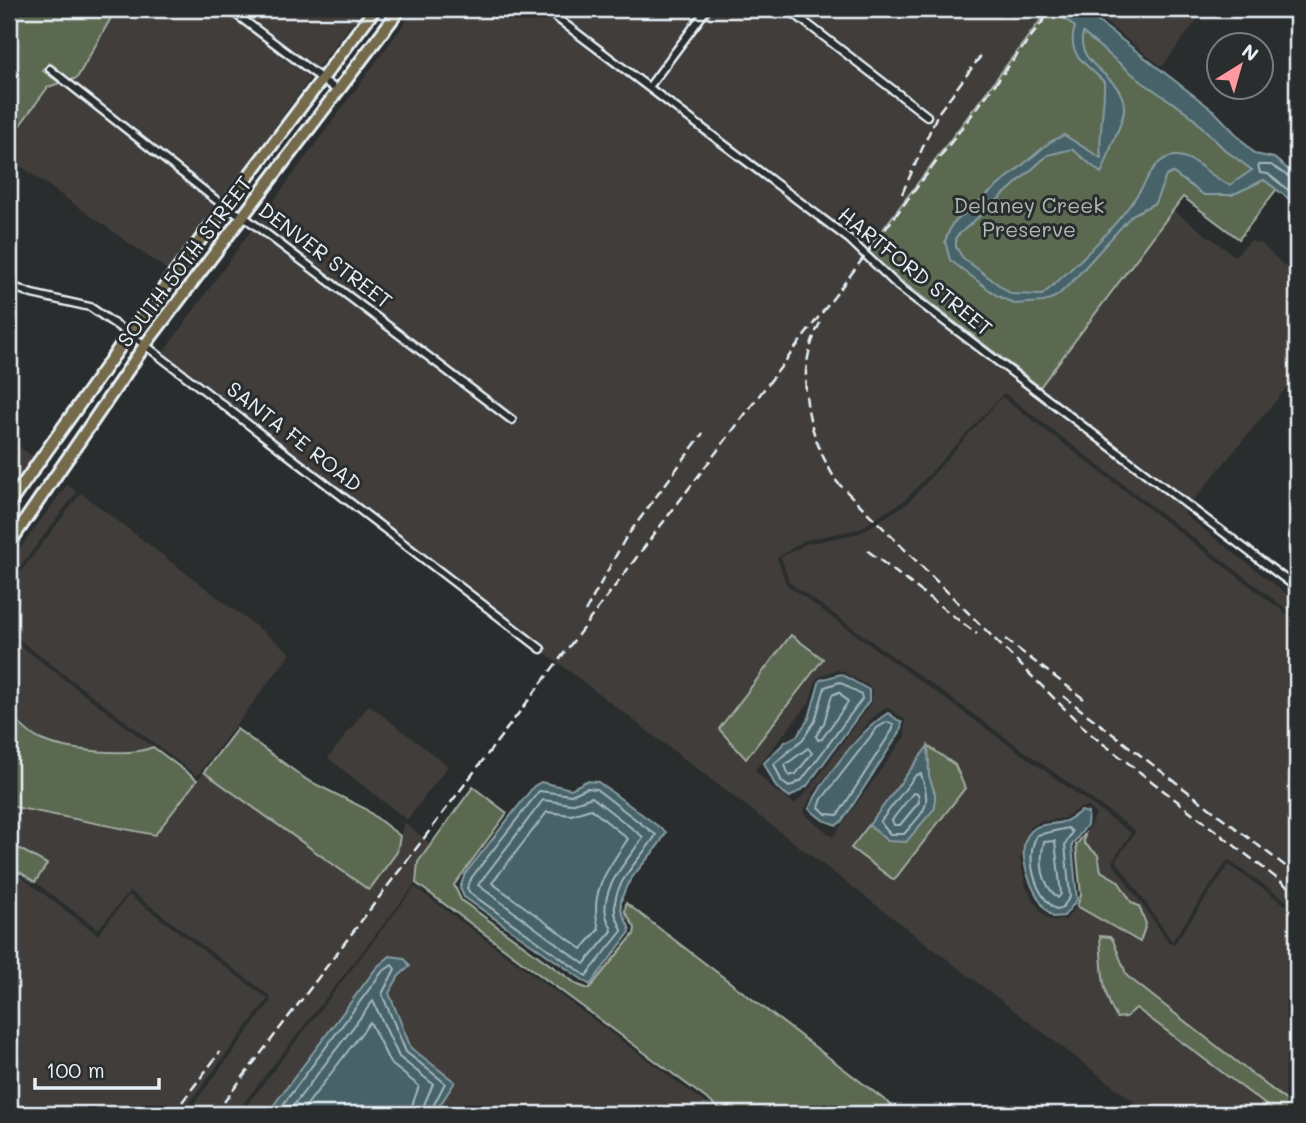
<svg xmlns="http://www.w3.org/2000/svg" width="1306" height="1123" font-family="Mali,sans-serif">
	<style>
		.built { fill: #3f3e3a; fill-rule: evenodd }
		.green { fill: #5b6951; stroke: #a2ada4; stroke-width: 2 }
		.water { fill: #466369; stroke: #879ca2; stroke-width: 2; fill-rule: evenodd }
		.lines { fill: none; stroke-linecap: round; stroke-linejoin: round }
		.shore { stroke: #a7b8bf; stroke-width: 2 }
		.street-casing { stroke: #e8f1f8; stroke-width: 11 }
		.primary-casing { stroke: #e8f1f8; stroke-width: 16 }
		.street { stroke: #2a2d2e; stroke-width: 6 }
		.primary { stroke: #746b4b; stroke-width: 10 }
		.rail { stroke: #e8f1f8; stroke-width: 2.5; stroke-dasharray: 10 5; stroke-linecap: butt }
		.labels { text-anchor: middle; stroke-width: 6; stroke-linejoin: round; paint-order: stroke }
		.park-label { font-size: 21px; fill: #b0bbb5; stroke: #2a2d2e }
		.street-label { font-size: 21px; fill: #e8f1f8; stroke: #2a2d2e }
	</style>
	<rect width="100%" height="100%" fill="#2a2d2e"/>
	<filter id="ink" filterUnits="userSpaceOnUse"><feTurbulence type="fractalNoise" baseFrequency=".0143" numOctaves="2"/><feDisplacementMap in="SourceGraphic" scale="14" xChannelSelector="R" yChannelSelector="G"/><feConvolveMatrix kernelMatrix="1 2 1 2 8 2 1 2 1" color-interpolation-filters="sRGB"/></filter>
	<g filter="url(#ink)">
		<g class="built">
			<polygon points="116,9 221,9 311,77 223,199 71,80 77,78"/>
			<polygon points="237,9 363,9 317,69"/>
			<path d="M415,9H537L846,243L896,290L1186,510L1184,514L1297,602V617L1004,393L905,500L859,529L805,540L777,558L787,585L1131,833L1112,862L1170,944L1175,943L1229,865L1297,913V1109L1127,976L1110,937L1126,1017L1136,1008L1154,1020L1278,1114H1150L544,652L547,647L163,353L252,229L513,426L518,419L258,222ZM835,670L842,671L872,688V702L810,788L795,804L774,790L755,770L809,703L817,678ZM887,707L905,720V736L833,837L803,813L813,793L871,719ZM928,747L955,765L894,880L851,848ZM1081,807H1089L1096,814L1085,834L1084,843L1094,850L1101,871L1118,881L1132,903L1131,939L1077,906L1065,920H1050L1041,912L1026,887L1020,860L1029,828L1039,822L1064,818Z"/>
			<polygon points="554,9 702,9 649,80"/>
			<polygon points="713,9 780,9 927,123 933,115 796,9 1049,11 871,254 852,235 656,85"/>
			<polygon points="1089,9 1205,9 1162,67"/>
			<polygon points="60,83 218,207 170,272 9,158 9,140 48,87"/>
			<polygon points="1169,207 1235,256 1250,241 1261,243 1283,265 1297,273 1297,375 1192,502 1033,382"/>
			<polygon points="1002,397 1297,622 1297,908 1228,860 1172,941 1116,860 1136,831 789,582 781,557 806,544 860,533 908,503"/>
			<polygon points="9,440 34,457 9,490"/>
			<polygon points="67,485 77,492 9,581 9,563"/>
			<polygon points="81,493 291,653 197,776 9,632 9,587"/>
			<polygon points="9,637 153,747 140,753 95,750 66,746 35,738 23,724 9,715"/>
			<polygon points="369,705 448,766 407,820 328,758"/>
			<polygon points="204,772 369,890 397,852 404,822 431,844 418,862 416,883 235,1114 186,1114 271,1001 270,996 130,891 98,929 35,882 46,864 9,843 9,806 154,835"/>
			<polygon points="20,876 98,935 129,895 268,999 181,1114 9,1114 9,891"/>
			<polygon points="415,887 720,1114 240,1114"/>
		</g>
		<g class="green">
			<polygon points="9,9 116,9 77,78 71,80 49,63 43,71 60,83 48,87 9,140"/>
			<polygon points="1049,9 1062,9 1285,178 1239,239 1183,197 1040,387 865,253"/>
			<polygon points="791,635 823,659 746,759 719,729"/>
			<path d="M9,715C19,721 28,734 39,739C63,750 130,758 153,747L197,780L155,835L9,806Z"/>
			<polygon points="237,729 307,780 364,808 400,836 397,852 369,890 204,772"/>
			<polygon points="928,746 955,765 965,788 894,880 851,848 869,825 888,841 935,794 929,777"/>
			<polygon points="473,787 507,813 454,885 461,900 578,985 589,989 634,934 635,928 625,912 626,903 903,1114 727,1114 416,883 418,862"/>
			<polygon points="1085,834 1084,843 1098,855 1101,871 1118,881 1132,903 1139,906 1146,924 1140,942 1077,906 1081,895 1076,845"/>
			<polygon points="9,843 47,864 35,882 20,872 9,885"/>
			<path d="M1100,936L1110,937L1113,940L1127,976L1297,1109V1114H1278L1136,1008L1126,1017L1117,1018C1101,994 1102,964 1100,936Z"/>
		</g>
		<g class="water">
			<path d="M1053,9H1082L1214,111L1255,154L1274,158L1297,177V205L1264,180L1232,195H1204L1173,173L1166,176L1155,203L1132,215L1071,283L1057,296L1044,302L1014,304L996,295L950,260L945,241L952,224L1050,142L1064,135L1101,158C1098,134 1105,107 1104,82C1088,64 1065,56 1075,27ZM1083,33L1142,82L1188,113L1225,150L1252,170L1230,185C1212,179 1193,154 1174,156C1156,158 1149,176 1141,189C1116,228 1077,265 1042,295L1011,294L963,258L956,247V237L1048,155L1072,149L1101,173C1107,163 1108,154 1113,142C1117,131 1125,118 1124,106C1122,74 1074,66 1083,33Z"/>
			<polygon points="841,674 869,690 869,701 807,786 790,797 776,787 764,763 785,742 797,736 809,718 820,680"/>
			<path d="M888,713L902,723L900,732L843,820L837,825L823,820L809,809C823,779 860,730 888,713Z"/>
			<polygon points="928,746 929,776 935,794 935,808 906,842 888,841 869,825"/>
			<path d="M586,781L598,782L666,832C656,856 626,874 621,902C619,914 629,921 630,932L590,985L464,897L460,888L465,874L534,786L541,782L571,789Z"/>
			<path d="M1081,811L1088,813L1087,825L1072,845L1077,900L1064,916L1053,917C1035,902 1008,845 1035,828C1042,823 1054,825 1062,822C1069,821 1075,815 1081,811Z"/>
			<polygon points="390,956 404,958 410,966 399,976 389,993 411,1048 455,1082 434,1114 267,1114 377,967"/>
		</g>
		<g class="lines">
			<g class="shore">
				<polyline points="1297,182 1271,165 1258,165 1260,173 1268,174 1297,197"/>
				<polygon points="840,682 861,695 862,699 802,780 789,787 782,782 774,764 803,739 815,721 825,687"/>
				<polygon points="839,692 848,702 822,739 818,740 816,736 824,723 832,695"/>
				<polygon points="887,722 893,724 893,729 838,815 826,814 819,807 822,799 877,728"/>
				<polygon points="808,748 812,753 796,774 789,776 785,765"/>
				<path d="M921,774C932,807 926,809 904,834H890L880,822L916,775Z"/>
				<path d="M587,788L596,789L656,835C642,858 612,882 615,911C615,919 621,924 622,931L586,976L470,893L467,888L472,877L539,791L571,795Z"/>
				<polygon points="913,793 918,794 919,802 900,825 894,825 892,820"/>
				<path d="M592,797L643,837C629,860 601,885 606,915C607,921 611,925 612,931L584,964L478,885L543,800L571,804Z"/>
				<path d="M591,809L628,839C608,868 588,893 599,929L582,949L492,883L547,812L571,815Z"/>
				<path d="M1068,828L1072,832L1065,845L1070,897L1062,908L1056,909C1034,894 1025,858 1037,835Z"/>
				<path d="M1055,841L1061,894L1058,898C1041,884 1039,862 1044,842Z"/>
				<polyline points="276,1114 382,972 392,965 395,969 382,994 406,1052 445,1083 429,1114"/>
				<polyline points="287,1114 373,1001 399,1057 433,1084 420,1114"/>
				<polyline points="300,1114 370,1022 390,1063 419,1086 409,1114"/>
			</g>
			<defs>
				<g id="street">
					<polyline points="229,9 338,91"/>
					<polyline points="545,9 849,239 898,286 1297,588"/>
					<polyline points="788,9 927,116"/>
					<polyline points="50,69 225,207 243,216 512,420"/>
					<polyline points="649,87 707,9"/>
					<polyline points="9,285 32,294 90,307 145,345 541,649"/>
				</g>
				<g id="primary">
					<polyline points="9,504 129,334 375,9"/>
					<polyline points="9,544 145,345 400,9"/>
				</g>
			</defs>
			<use href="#street" class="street-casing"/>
			<use href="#primary" class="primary-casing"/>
			<use href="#street" class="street"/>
			<use href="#primary" class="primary"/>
			<g class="rail">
				<polyline points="902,194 938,113 983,53"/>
				<path d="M820,323C793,375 807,434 837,482L1088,732L1297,894"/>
				<polyline points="868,551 977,634"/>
				<polyline points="585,612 625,539 703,433"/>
				<polyline points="1005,639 1084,699"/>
				<polyline points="1063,696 1297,875"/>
				<polyline points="173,1114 220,1052"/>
				<polyline points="215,1114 1052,9"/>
			</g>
		</g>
	</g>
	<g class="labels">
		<g class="park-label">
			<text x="1029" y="213">Delaney Creek<tspan x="1029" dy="24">Preserve</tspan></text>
		</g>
		<g class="street-label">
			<text transform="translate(325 256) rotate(37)" y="7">DENVER STREET</text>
			<text transform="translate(185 262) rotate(-53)" y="7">SOUTH 50TH STREET</text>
			<text transform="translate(915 272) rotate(39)" y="7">HARTFORD STREET</text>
			<text transform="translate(294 437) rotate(38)" y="7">SANTA FE ROAD</text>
		</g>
	</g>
	<rect width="1306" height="1123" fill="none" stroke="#2a2d2e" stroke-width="35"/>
	<rect x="18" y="18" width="1271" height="1088" fill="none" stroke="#e8f1f8" stroke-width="2.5" filter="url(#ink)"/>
	<g transform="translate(1240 66) rotate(37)"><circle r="33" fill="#2a2d2e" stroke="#767b7f" stroke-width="2"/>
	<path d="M0-5L12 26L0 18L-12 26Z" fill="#ff9aa2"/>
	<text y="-10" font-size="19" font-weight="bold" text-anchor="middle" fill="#e8f1f8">N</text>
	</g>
	<path d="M35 1078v10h124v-10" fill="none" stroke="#e8f1f8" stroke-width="3.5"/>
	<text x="46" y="1078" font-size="21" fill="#e8f1f8" stroke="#2a2d2e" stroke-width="5" paint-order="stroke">100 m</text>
</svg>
